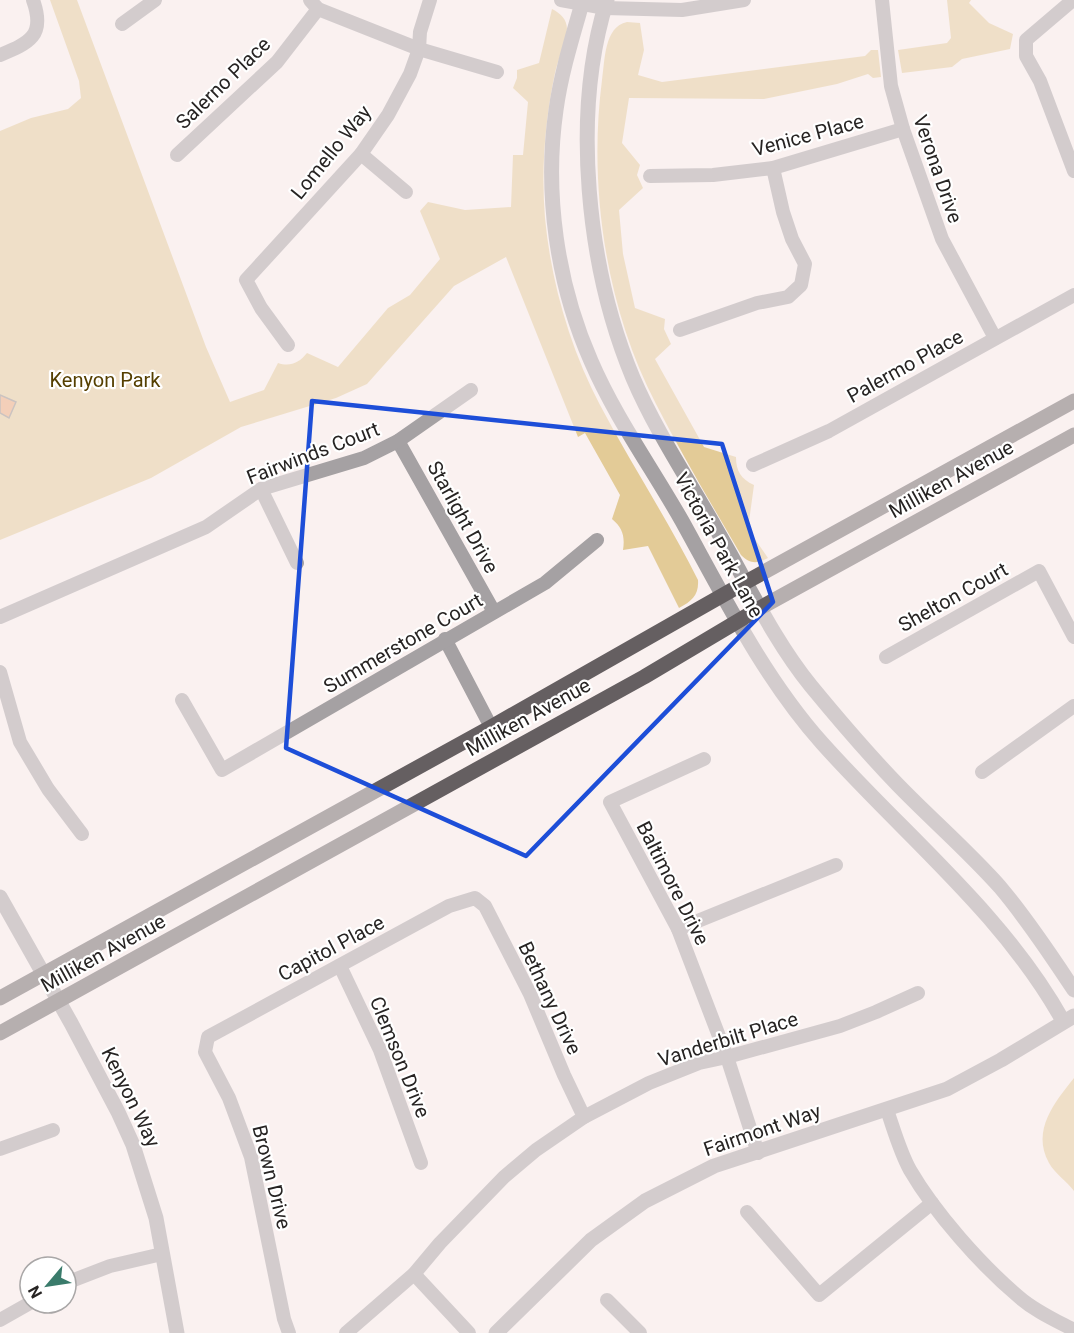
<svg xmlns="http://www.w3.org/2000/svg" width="1074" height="1333" font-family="Roboto,sans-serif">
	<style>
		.green { fill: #e3cb97 }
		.building { fill: #eba776; stroke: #928c87; stroke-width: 1.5 }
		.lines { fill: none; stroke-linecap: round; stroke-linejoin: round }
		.minor { stroke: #a5a1a3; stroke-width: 14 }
		.tertiary { stroke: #a5a1a3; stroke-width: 15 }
		.primary { stroke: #655f61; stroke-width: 15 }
		.marked { fill: none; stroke: #1d4ed8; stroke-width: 4.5; stroke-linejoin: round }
		.labels { text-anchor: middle; stroke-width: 4.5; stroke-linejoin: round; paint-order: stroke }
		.street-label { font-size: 20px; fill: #272423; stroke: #fff }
		.park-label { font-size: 20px; fill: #553f00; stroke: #fff }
	</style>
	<rect width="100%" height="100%" fill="#faf1f0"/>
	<g class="green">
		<path d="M50,0H77L206,347L230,402L264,390L278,363C290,367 299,363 307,353L338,367L388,308L410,295L440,259L420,211L428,202L465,210L511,207L513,155H523L528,102L513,88L517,78V70L539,63L552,9C560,13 567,19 567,29C566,43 558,59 555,73C545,121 541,169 545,218C551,282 570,348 600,405C631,464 668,520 698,580C699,595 692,601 679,608L648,546L623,550C625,537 623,528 612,519L620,495L585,433L578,437L506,257L454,286L367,384L336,398L241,427L151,478L0,540V131L31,118L68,109L81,98L79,81Z"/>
		<polygon points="947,0 971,0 969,3 989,23 1013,34 1010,49 962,59 952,67 902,73 898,50 947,43 951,38"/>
		<path d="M627,22L640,23L644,50L638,75L662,82L865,56L871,50H878L881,77L873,78L868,74L837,84L764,99L629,98L622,143L640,165L637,175L643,188L619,210L623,254L635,308L665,319L664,329L671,344L655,359L704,447L736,457C736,471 741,479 754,485L748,529L768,558C757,564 750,564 741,555C712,505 682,455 656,404C606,308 588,187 602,80C605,60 604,27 627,22Z"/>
		<path d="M1074,1078V1191C1067,1181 1055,1174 1049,1163C1031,1130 1055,1102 1074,1078Z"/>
	</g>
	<polygon class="building" points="0,395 16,402 9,418 0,413"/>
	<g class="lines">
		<g class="minor">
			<polyline points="310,0 318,9 419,49 497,72"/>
			<polyline points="561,0 605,8 682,10 744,0"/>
			<polyline points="882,0 891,86 903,129 942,239 995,338"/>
			<polyline points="1073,0 1026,40 1026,56 1040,81 1074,171"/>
			<polyline points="122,24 155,0"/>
			<path d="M0,55C29,43 46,36 33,0"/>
			<polyline points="361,154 406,192"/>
			<polyline points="177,155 277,62 318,9"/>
			<polyline points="650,176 713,175 773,168 903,129"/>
			<polyline points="680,330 757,303 788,297 801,285 805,264 792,239 783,212 773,168"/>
			<polyline points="288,345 261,308 246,280 361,154 388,115 410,74 419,49 420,32 430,0"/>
			<polyline points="398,441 494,612"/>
			<polyline points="753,465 829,431 1074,295"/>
			<polyline points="261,489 297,563"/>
			<polyline points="0,617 206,527 261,489 364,458 398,441 471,390"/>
			<polyline points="445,639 491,727"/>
			<polyline points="886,657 1039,571 1074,637"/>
			<polyline points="0,672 20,742 48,789 82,834"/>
			<polyline points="182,700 222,770 545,583 597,540"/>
			<polyline points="704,759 610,802 678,929 727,1057 758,1153"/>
			<polyline points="982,772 1074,706"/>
			<polyline points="678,929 836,865"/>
			<polyline points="340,966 380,1050 421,1163"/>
			<path d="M887,1110C894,1130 900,1152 910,1170C935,1213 981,1265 1019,1297C1035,1311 1055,1320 1074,1330"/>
			<polyline points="0,1149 53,1130"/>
			<polyline points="747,1212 819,1295 932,1203"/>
			<polyline points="414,1274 469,1333"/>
			<polyline points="66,1283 110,1266 162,1254"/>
			<polyline points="607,1300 640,1333"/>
			<polyline points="0,1320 30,1303"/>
			<polyline points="289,1333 284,1319 251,1157 229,1098 205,1052 208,1037 449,906 475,898 485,906 530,994 564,1075 584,1117"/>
			<polyline points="346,1333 414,1274 440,1243 504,1177 536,1150 584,1117 649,1083 699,1063 727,1057 840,1026 876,1012 918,993"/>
		</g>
		<g class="tertiary">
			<path d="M583,0C573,35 561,73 556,110C544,193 557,284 591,361C615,417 652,468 682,521C724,597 764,678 822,743C903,834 1003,913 1063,1021"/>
			<path d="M607,0C571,114 587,268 633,378C656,432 690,482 719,534C749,586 773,639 811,686C839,720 868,754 898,785C932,820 968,851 1000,887C1027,919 1051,955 1074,990"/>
			<polyline points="0,897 71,1023 118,1112 133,1145 156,1218 177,1333"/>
			<polyline points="496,1333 591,1240 645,1201 714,1166 947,1089 1001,1060 1074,1016"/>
		</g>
		<g class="primary">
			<polyline points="0,998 491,727 746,582 1074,401"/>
			<polyline points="0,1033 644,677 760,608 1074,435"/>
		</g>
	</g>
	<path d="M0 0H1074V1333H0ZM312,401L722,444L773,602L526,856L286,748Z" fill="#faf1f0" fill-opacity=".55" fill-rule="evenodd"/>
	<path class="marked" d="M312,401L722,444L773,602L526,856L286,748Z"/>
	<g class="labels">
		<g class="street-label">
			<text transform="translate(223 83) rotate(-44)" y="7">Salerno Place</text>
			<text transform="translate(808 135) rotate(-15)" y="7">Venice Place</text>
			<text transform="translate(331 152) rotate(-51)" y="7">Lomello Way</text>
			<text transform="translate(938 169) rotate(71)" y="7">Verona Drive</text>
			<text transform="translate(905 366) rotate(-29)" y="7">Palermo Place</text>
			<text transform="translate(313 453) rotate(-21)" y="7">Fairwinds Court</text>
			<text transform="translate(951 479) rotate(-29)" y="7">Milliken Avenue</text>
			<text transform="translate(463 517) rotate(61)" y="7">Starlight Drive</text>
			<text transform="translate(719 545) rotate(61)" y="7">Victoria Park Lane</text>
			<text transform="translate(953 597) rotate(-29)" y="7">Shelton Court</text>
			<text transform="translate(403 643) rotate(-30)" y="7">Summerstone Court</text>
			<text transform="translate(528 717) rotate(-29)" y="7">Milliken Avenue</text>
			<text transform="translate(673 883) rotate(63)" y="7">Baltimore Drive</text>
			<text transform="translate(331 948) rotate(-28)" y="7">Capitol Place</text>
			<text transform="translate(103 953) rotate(-29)" y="7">Milliken Avenue</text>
			<text transform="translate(550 998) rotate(65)" y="7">Bethany Drive</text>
			<text transform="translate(728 1039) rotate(-17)" y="7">Vanderbilt Place</text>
			<text transform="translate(400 1057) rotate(68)" y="7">Clemson Drive</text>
			<text transform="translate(131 1097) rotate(64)" y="7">Kenyon Way</text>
			<text transform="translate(762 1130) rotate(-19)" y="7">Fairmont Way</text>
			<text transform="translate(272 1177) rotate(76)" y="7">Brown Drive</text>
		</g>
		<g class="park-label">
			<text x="105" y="387">Kenyon Park</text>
		</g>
	</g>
	<g transform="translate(48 1285) rotate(241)"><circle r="28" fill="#ffffff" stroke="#a9a7a7" stroke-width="1.5"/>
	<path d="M0-4.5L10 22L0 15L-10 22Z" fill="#3a7b6b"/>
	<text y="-9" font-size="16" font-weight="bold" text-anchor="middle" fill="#272423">N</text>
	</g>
</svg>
